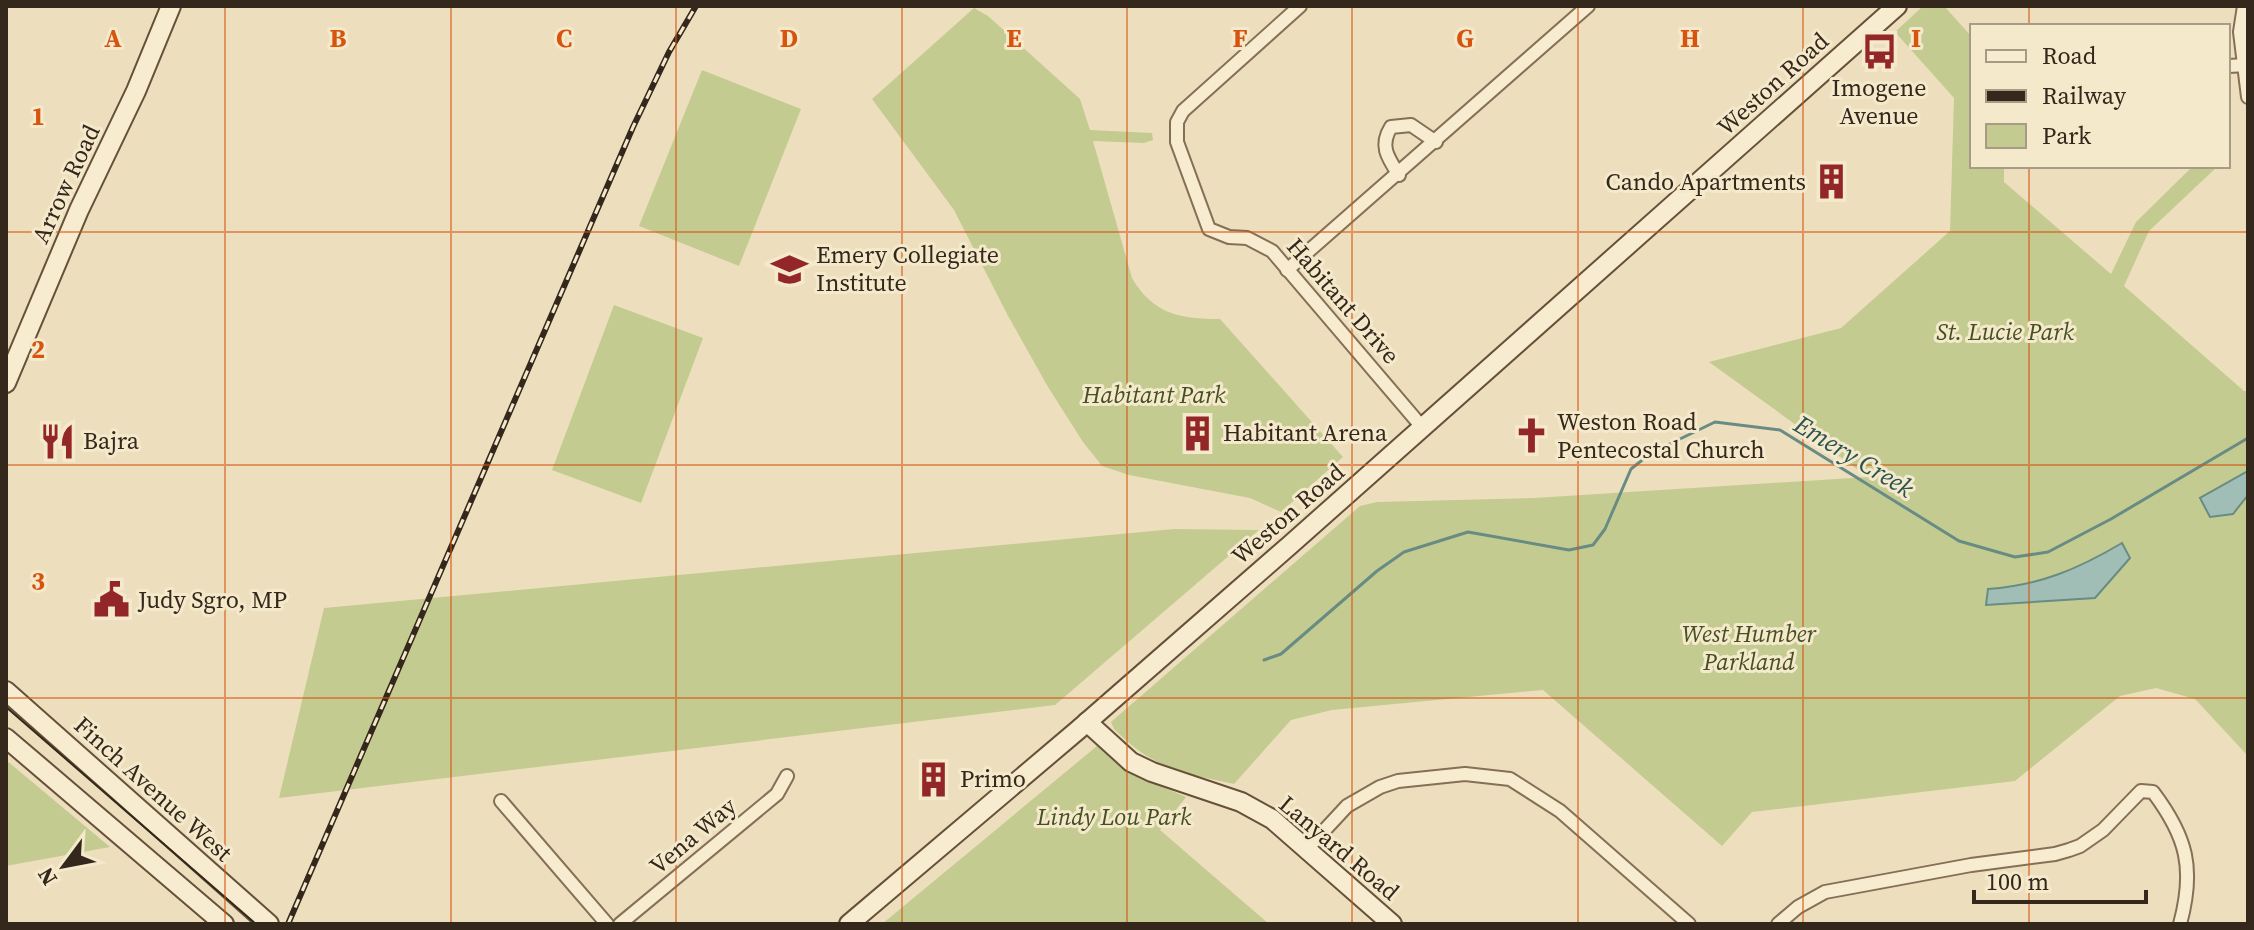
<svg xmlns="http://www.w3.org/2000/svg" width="2254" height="930" font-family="'Source Serif 4',serif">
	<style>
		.green { fill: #c4cb91 }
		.water { fill: #a1beb6; stroke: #688c83; stroke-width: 2 }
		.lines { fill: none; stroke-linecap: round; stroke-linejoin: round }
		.stream { stroke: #688c83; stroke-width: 3 }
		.street-casing { stroke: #856f56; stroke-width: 16 }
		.secondary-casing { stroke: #66503a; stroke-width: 22 }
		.street { stroke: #f8ecd0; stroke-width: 12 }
		.secondary { stroke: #f8ecd0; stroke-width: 18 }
		.tram { stroke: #34271b; stroke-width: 2 }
		.rail-casing { stroke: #34271b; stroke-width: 6 }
		.rail { stroke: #f5e9cc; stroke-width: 3; stroke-dasharray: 9; stroke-linecap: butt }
		.grid { fill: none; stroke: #d6540e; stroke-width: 2; stroke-opacity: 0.55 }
		.labels { text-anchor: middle; stroke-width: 6; stroke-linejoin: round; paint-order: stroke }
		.street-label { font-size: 24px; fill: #34271b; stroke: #f5e9cc }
		.poi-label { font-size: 24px; fill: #34271b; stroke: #f5e9cc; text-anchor: start }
		.park-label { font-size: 24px; font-style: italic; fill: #455022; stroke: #f5e9cc }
		.water-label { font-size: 26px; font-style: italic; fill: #2a5451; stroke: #f5e9cc }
		.grid-label { font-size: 26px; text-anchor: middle; font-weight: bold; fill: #d6540e; stroke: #f5e9cc; stroke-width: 6; stroke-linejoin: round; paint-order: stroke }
	</style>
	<rect width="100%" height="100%" fill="#eddfbd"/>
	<g class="green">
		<path d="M1923,6H1944L1972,37V166H2004V182L2111,274L2136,222L2193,166H2218L2149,231L2124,286L2244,391H2248V756L2195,699L2156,688L2120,696L2015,781L1752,812L1722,846L1543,690L1332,710L1291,720L1234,784C1182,773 1152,768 1114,729L1111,722L1360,506L1377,502L1534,498L1868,477L1709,362L1841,328L1950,231L1954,98L1895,32Z"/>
		<path d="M974,8L988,16L1080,99L1090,130L1152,133L1153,140L1144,143L1093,141L1132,278C1153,314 1180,319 1220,319L1343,457L1281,512L1250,498L1129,475L1102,466L1083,442L1048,387L1007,314L954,210L872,99Z"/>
		<polygon points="702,70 801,109 739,266 639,226"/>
		<polygon points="614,305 703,338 641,503 552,470"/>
		<polygon points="1174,529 1259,530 1055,705 279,798 324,608"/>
		<polygon points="1097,746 1127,771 1186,797 1160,830 1269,924 882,924"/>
		<polygon points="6,760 110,847 6,866"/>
	</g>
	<g class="water">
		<polygon points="2248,471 2248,495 2233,514 2210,517 2200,498"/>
		<path d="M2122,543L2130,558L2095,598L1986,605L1988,589C2041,585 2078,569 2122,543Z"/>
	</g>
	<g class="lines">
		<polyline class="stream" points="1264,660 1281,654 1377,571 1404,552 1468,532 1569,550 1593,545 1605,529 1631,469 1651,453 1715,422 1780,430 1959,541 2015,557 2048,552 2111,519 2248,438"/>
		<defs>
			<g id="street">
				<polyline points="1300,6 1183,111 1177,122 1177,142 1209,229 1229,237 1247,238 1272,251 1422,427"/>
				<polyline points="2244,6 2240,32 2248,97"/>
				<polyline points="2228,66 2248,65"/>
				<path d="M1399,175C1388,158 1379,146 1391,127L1411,125L1436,142"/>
				<polyline points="1287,270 1588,6"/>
				<polyline points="501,801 607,924"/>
				<polyline points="1308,848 1347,806 1380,787 1398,781 1465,774 1510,779 1560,811 1689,924"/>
				<polyline points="620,924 777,794 787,776"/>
				<path d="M1778,924L1798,907L1825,892L1971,865L2055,854L2069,850L2080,846L2103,830L2141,791L2153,792C2187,837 2195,869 2180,924"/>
			</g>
			<g id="secondary">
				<polyline points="6,383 79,210 136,91 171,6"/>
				<polyline points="6,691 269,924"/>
				<polyline points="1087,722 1131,762 1152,772 1241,802 1272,819 1392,924"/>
				<polyline points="6,738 224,924"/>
				<polyline points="849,924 1078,730 1290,545 1897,6"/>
			</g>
		</defs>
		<use href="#street" class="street-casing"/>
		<use href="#secondary" class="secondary-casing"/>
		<use href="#street" class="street"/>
		<use href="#secondary" class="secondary"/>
		<polyline class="tram" points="6,707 256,924"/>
		<defs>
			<polyline id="rail" points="288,924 633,127 669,52 696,6"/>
		</defs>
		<use href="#rail" class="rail-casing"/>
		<use href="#rail" class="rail"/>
	</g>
	<path class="grid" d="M225,6V924M451,6V924M676,6V924M902,6V924M1127,6V924M1352,6V924M1578,6V924M1803,6V924M2029,6V26M2029,166V924M6,232H2248M6,465H2248M6,698H2248"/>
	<defs>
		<symbol id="bus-bare" viewBox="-9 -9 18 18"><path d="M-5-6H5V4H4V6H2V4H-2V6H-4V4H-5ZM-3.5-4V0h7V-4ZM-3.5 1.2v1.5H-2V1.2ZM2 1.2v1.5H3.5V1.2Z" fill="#932728" stroke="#f5e9cc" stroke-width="2.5" paint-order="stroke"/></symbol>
		<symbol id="building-bare" viewBox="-9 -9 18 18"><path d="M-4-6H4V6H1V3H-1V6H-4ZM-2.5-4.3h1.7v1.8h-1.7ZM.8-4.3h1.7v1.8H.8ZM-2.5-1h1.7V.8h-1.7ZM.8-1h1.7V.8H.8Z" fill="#932728" stroke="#f5e9cc" stroke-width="2.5" paint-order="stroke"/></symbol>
		<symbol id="school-bare" viewBox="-9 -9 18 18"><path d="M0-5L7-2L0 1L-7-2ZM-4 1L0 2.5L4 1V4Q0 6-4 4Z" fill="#932728" stroke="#f5e9cc" stroke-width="2.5" paint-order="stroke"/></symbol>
		<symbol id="church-bare" viewBox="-9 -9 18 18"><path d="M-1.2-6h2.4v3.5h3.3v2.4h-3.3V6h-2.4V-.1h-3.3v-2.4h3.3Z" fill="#932728" stroke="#f5e9cc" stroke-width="2.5" paint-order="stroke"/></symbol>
		<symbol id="restaurant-bare" viewBox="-9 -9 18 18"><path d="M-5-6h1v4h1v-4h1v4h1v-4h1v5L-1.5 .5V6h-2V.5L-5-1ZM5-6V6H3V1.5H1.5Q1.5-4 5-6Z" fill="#932728" stroke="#f5e9cc" stroke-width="2.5" paint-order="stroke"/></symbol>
		<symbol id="civic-bare" viewBox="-9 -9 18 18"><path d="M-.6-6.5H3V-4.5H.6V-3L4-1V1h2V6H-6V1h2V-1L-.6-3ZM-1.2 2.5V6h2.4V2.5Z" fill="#932728" stroke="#f5e9cc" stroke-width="2.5" paint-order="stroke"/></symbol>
	</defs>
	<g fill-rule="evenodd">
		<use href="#bus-bare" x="1854" y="26" width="51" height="51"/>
		<use href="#building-bare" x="1806" y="156" width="51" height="51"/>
		<use href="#school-bare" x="764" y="244" width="51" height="51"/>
		<use href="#building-bare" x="1172" y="408" width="51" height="51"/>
		<use href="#church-bare" x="1506" y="410" width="51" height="51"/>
		<use href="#restaurant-bare" x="32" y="416" width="51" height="51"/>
		<use href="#civic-bare" x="86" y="574" width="51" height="51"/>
		<use href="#building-bare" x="908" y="754" width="51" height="51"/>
	</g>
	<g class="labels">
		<g class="street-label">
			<text transform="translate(1773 84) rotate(-42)" y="8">Weston Road</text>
			<text transform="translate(66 184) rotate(-65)" y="8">Arrow Road</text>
			<text transform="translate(1343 301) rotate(49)" y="8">Habitant Drive</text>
			<text transform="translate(1288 514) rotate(-41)" y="8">Weston Road</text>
			<text transform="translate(153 789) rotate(42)" y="8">Finch Avenue West</text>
			<text transform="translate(693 836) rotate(-40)" y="8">Vena Way</text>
			<text transform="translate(1339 848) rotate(40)" y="8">Lanyard Road</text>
		</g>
		<g class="poi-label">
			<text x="1879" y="96" text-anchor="middle">Imogene<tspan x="1879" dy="28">Avenue</tspan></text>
			<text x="1806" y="190" text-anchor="end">Cando Apartments</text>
			<text x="816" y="263">Emery Collegiate<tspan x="816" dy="28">Institute</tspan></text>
			<text x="1557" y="430">Weston Road<tspan x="1557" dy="28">Pentecostal Church</tspan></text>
			<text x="1223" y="441">Habitant Arena</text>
			<text x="83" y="449">Bajra</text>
			<text x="138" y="608">Judy Sgro, MP</text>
			<text x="960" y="787">Primo</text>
		</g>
		<g class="park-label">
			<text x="2005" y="340">St. Lucie Park</text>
			<text x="1154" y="403">Habitant Park</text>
			<text x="1749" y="642">West Humber<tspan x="1749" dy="28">Parkland</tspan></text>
			<text x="1114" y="825">Lindy Lou Park</text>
		</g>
		<g class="water-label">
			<text transform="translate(1854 456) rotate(31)" y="9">Emery Creek</text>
		</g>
	</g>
	<g class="grid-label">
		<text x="113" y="47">A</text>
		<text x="338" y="47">B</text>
		<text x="564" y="47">C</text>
		<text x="789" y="47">D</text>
		<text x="1014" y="47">E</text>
		<text x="1240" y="47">F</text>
		<text x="1465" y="47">G</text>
		<text x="1690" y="47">H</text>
		<text x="1916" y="47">I</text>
		<text x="38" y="125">1</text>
		<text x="38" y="358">2</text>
		<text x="38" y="590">3</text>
	</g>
	<rect width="2254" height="930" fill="none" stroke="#34271b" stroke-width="16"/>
	<rect x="1970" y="24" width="260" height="144" fill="#f5e9cc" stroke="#a89b85" stroke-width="2"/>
	<rect x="1986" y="50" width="40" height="12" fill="#f8ecd0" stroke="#a89b85" stroke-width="2"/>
	<text x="2042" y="64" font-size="24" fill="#34271b">Road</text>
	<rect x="1986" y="90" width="40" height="12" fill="#34271b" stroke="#a89b85" stroke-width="2"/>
	<text x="2042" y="104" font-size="24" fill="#34271b">Railway</text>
	<rect x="1986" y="124" width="40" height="24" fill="#c4cb91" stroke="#a89b85" stroke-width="2"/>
	<text x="2042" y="144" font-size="24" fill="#34271b">Park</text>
	<g transform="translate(64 866) rotate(238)" stroke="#f5e9cc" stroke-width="6" paint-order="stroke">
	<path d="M0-6L14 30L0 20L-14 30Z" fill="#34271b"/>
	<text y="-12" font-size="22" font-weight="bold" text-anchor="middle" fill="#34271b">N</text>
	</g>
	<path d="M1974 890v12h172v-12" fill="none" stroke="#34271b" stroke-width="4"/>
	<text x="1986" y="890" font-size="24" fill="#34271b" stroke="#f5e9cc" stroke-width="6" paint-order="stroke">100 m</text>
</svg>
